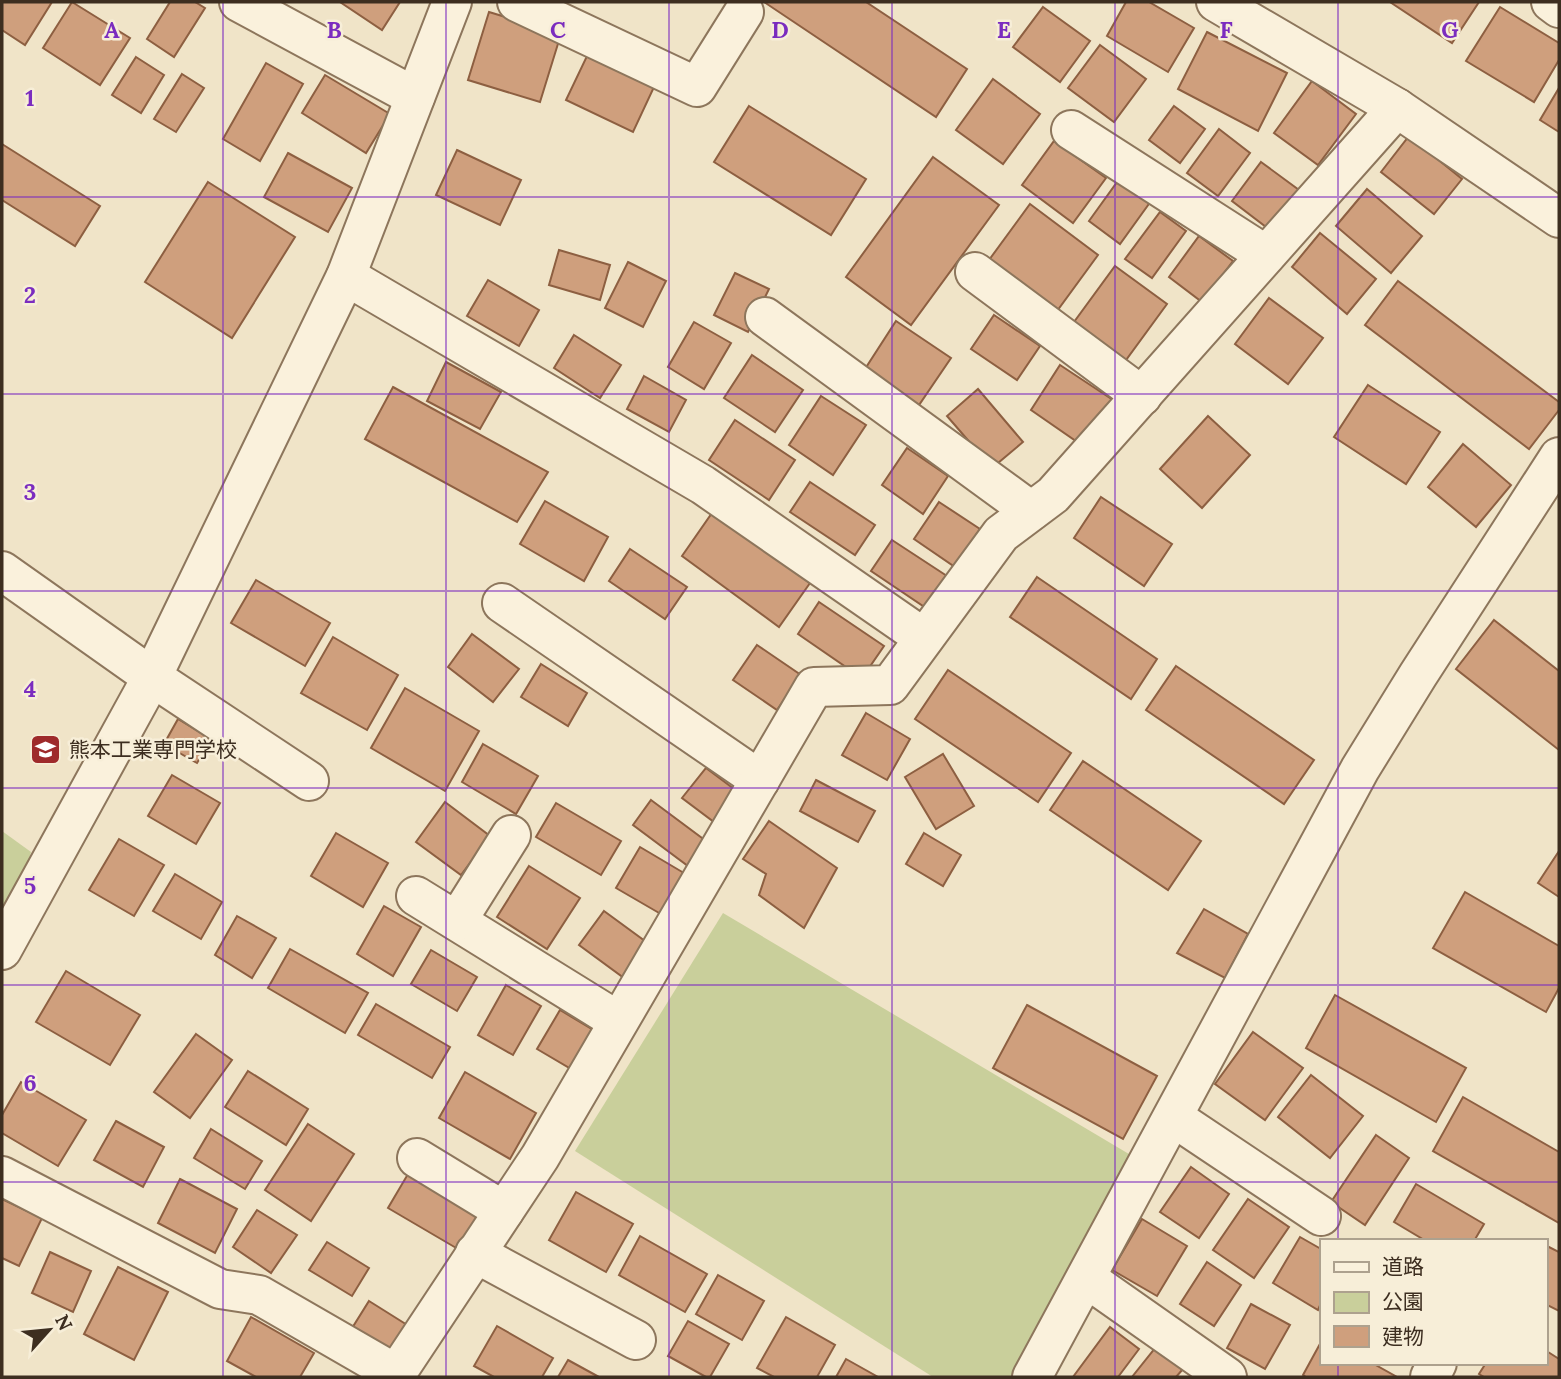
<svg xmlns="http://www.w3.org/2000/svg" width="1561" height="1379" font-family="Lora,'Noto Sans JP',serif">
	<style>
		.green { fill: #c9cf9b }
		.building { fill: #cf9f7d; stroke: #8d5f41; stroke-width: 2 }
		.lines { fill: none; stroke-linecap: round; stroke-linejoin: round }
		.street-casing { stroke: #8d765c; stroke-width: 42 }
		.street { stroke: #faf1dc; stroke-width: 38 }
		.grid { fill: none; stroke: #7b2cbf; stroke-width: 2; stroke-opacity: 0.55 }
		.labels { text-anchor: middle; stroke-width: 5; stroke-linejoin: round; paint-order: stroke }
		.poi-label { font-size: 21px; fill: #3d2e20; stroke: #f7eed8; text-anchor: start }
		.grid-label { font-size: 23px; text-anchor: middle; font-weight: bold; fill: #7b2cbf; stroke: #f7eed8; stroke-width: 5; stroke-linejoin: round; paint-order: stroke }
	</style>
	<rect width="100%" height="100%" fill="#f0e4c8"/>
	<g class="green">
		<polygon points="2,831 31,852 26,871 2,912"/>
		<polygon points="723,913 1134,1157 1019,1377 933,1377 575,1151"/>
	</g>
	<g class="building">
		<polygon points="2,2 52,2 25,45 2,30"/>
		<polygon points="72,2 130,38 100,85 43,48"/>
		<polygon points="170,2 195,2 205,8 174,57 147,39"/>
		<polygon points="340,2 400,2 382,30"/>
		<polygon points="764,2 866,2 967,69 936,117"/>
		<polygon points="1126,2 1149,2 1194,28 1168,72 1107,36"/>
		<polygon points="1390,2 1479,2 1452,43"/>
		<polygon points="1043,7 1090,41 1060,82 1013,47"/>
		<polygon points="1500,7 1559,43 1559,60 1534,102 1466,61"/>
		<polygon points="489,12 561,34 540,102 468,80"/>
		<polygon points="1207,32 1287,73 1258,131 1178,89"/>
		<polygon points="1100,45 1146,79 1114,122 1068,88"/>
		<polygon points="587,56 654,87 633,132 566,100"/>
		<polygon points="136,57 164,75 141,113 112,95"/>
		<polygon points="266,63 303,84 260,161 223,139"/>
		<polygon points="182,74 204,88 176,132 154,119"/>
		<polygon points="325,75 390,114 366,153 302,113"/>
		<polygon points="993,79 1040,114 1003,164 956,130"/>
		<polygon points="1312,81 1356,114 1318,165 1274,133"/>
		<polygon points="1559,88 1559,132 1540,120"/>
		<polygon points="749,106 866,179 831,235 714,162"/>
		<polygon points="1174,106 1205,129 1180,163 1149,140"/>
		<polygon points="1219,129 1250,153 1218,196 1187,173"/>
		<polygon points="1409,136 1462,179 1434,214 1381,172"/>
		<polygon points="1054,141 1106,178 1073,223 1022,185"/>
		<polygon points="2,144 100,206 75,246 2,200"/>
		<polygon points="457,150 521,180 500,225 436,195"/>
		<polygon points="288,153 352,188 328,232 264,197"/>
		<polygon points="933,157 999,205 911,325 846,277"/>
		<polygon points="1261,162 1299,190 1270,230 1232,201"/>
		<polygon points="1120,178 1151,201 1120,244 1089,221"/>
		<polygon points="208,182 295,237 232,338 145,282"/>
		<polygon points="1367,189 1422,236 1391,273 1336,226"/>
		<polygon points="1030,204 1098,255 1057,311 989,260"/>
		<polygon points="1160,212 1186,231 1152,278 1125,259"/>
		<polygon points="1320,233 1376,279 1347,314 1292,267"/>
		<polygon points="1199,236 1233,261 1202,302 1169,277"/>
		<polygon points="559,250 610,265 600,300 549,285"/>
		<polygon points="628,262 666,281 643,327 605,308"/>
		<polygon points="1115,266 1167,304 1126,360 1074,322"/>
		<polygon points="735,273 769,289 748,332 714,315"/>
		<polygon points="488,280 539,310 519,346 467,316"/>
		<polygon points="1398,281 1559,402 1559,410 1529,449 1365,325"/>
		<polygon points="1269,298 1323,338 1288,384 1235,344"/>
		<polygon points="994,315 1040,346 1017,380 971,349"/>
		<polygon points="896,321 951,358 919,405 865,369"/>
		<polygon points="694,322 731,343 704,389 668,367"/>
		<polygon points="574,335 621,365 600,398 554,368"/>
		<polygon points="752,355 803,390 775,432 724,398"/>
		<polygon points="446,362 501,392 480,429 427,401"/>
		<polygon points="1060,365 1116,402 1086,448 1031,410"/>
		<polygon points="644,376 686,400 669,432 627,409"/>
		<polygon points="1368,385 1440,432 1406,484 1334,437"/>
		<polygon points="393,387 548,472 517,522 365,439"/>
		<polygon points="978,389 1023,442 992,468 947,416"/>
		<polygon points="821,396 866,425 833,475 789,445"/>
		<polygon points="1208,416 1250,455 1202,508 1160,469"/>
		<polygon points="735,420 795,460 769,500 709,460"/>
		<polygon points="1463,444 1511,485 1476,527 1428,487"/>
		<polygon points="907,448 948,476 923,514 882,485"/>
		<polygon points="810,482 875,525 855,555 790,512"/>
		<polygon points="1101,497 1172,544 1144,586 1074,538"/>
		<polygon points="545,501 608,537 584,581 520,544"/>
		<polygon points="939,502 980,529 955,567 914,539"/>
		<polygon points="712,513 810,583 779,627 682,556"/>
		<polygon points="892,540 950,578 929,610 871,571"/>
		<polygon points="630,549 687,587 665,619 609,581"/>
		<polygon points="1037,577 1157,659 1131,699 1010,617"/>
		<polygon points="256,580 330,623 305,666 231,623"/>
		<polygon points="819,602 884,646 862,678 798,634"/>
		<polygon points="1494,620 1559,671 1559,750 1456,669"/>
		<polygon points="472,634 519,669 493,702 448,667"/>
		<polygon points="333,637 398,675 367,730 301,693"/>
		<polygon points="757,645 801,675 777,710 733,680"/>
		<polygon points="541,664 587,693 568,726 521,697"/>
		<polygon points="1176,666 1314,760 1284,804 1146,710"/>
		<polygon points="948,670 1071,753 1038,802 915,719"/>
		<polygon points="405,688 479,731 445,791 371,748"/>
		<polygon points="866,713 910,739 887,780 842,755"/>
		<polygon points="178,719 211,739 197,763 164,744"/>
		<polygon points="483,744 538,776 516,814 462,782"/>
		<polygon points="943,754 974,806 936,829 905,777"/>
		<polygon points="1083,761 1201,841 1168,890 1050,810"/>
		<polygon points="706,768 742,795 718,825 682,798"/>
		<polygon points="172,775 220,803 196,844 148,816"/>
		<polygon points="816,780 875,811 858,842 800,811"/>
		<polygon points="651,800 710,844 692,869 633,825"/>
		<polygon points="445,802 490,836 461,875 416,842"/>
		<polygon points="556,803 621,841 601,875 536,837"/>
		<polygon points="769,821 837,868 804,928 759,895 766,874 743,859"/>
		<polygon points="336,833 388,863 363,907 311,876"/>
		<polygon points="924,833 961,855 943,886 906,864"/>
		<polygon points="119,839 164,865 134,916 89,890"/>
		<polygon points="640,847 689,876 666,917 616,888"/>
		<polygon points="1559,851 1559,897 1538,883"/>
		<polygon points="529,866 580,898 547,949 497,917"/>
		<polygon points="175,874 222,902 201,939 153,911"/>
		<polygon points="1465,892 1559,946 1559,988 1546,1012 1433,948"/>
		<polygon points="384,906 421,927 393,976 357,954"/>
		<polygon points="1204,909 1248,934 1225,978 1177,953"/>
		<polygon points="604,911 649,944 624,978 579,945"/>
		<polygon points="237,916 276,938 252,978 215,955"/>
		<polygon points="290,949 368,993 345,1033 268,988"/>
		<polygon points="431,950 477,977 457,1011 411,984"/>
		<polygon points="66,971 140,1015 110,1065 36,1022"/>
		<polygon points="506,985 541,1006 513,1055 478,1035"/>
		<polygon points="1335,995 1466,1068 1436,1122 1306,1048"/>
		<polygon points="376,1004 450,1047 432,1078 358,1035"/>
		<polygon points="1027,1005 1157,1076 1123,1139 993,1068"/>
		<polygon points="560,1010 600,1034 578,1073 537,1049"/>
		<polygon points="1253,1032 1303,1068 1265,1120 1215,1084"/>
		<polygon points="196,1034 232,1060 190,1118 154,1092"/>
		<polygon points="248,1071 308,1109 286,1145 225,1107"/>
		<polygon points="465,1072 536,1113 510,1159 439,1118"/>
		<polygon points="1311,1075 1363,1116 1330,1158 1278,1117"/>
		<polygon points="21,1082 86,1120 58,1166 2,1133 2,1115"/>
		<polygon points="1463,1097 1559,1152 1559,1223 1433,1151"/>
		<polygon points="116,1121 164,1147 143,1187 94,1160"/>
		<polygon points="308,1124 354,1154 311,1221 265,1190"/>
		<polygon points="211,1129 262,1161 245,1189 194,1158"/>
		<polygon points="1376,1135 1409,1158 1365,1225 1331,1202"/>
		<polygon points="1191,1167 1229,1194 1199,1238 1160,1212"/>
		<polygon points="408,1174 483,1217 463,1252 388,1208"/>
		<polygon points="180,1179 237,1209 215,1253 158,1223"/>
		<polygon points="1416,1184 1484,1224 1474,1241 1426,1241 1394,1222"/>
		<polygon points="576,1192 633,1224 606,1272 549,1240"/>
		<polygon points="2,1199 42,1218 19,1266 2,1258"/>
		<polygon points="1248,1199 1289,1227 1254,1278 1213,1250"/>
		<polygon points="257,1210 297,1235 271,1273 233,1247"/>
		<polygon points="1142,1219 1187,1246 1157,1296 1112,1270"/>
		<polygon points="640,1236 707,1274 685,1312 619,1275"/>
		<polygon points="1300,1237 1321,1249 1321,1303 1318,1310 1273,1283"/>
		<polygon points="327,1242 369,1268 352,1296 309,1270"/>
		<polygon points="1545,1245 1559,1252 1559,1311 1545,1304"/>
		<polygon points="50,1252 91,1271 73,1312 32,1293"/>
		<polygon points="1207,1262 1241,1285 1214,1326 1180,1304"/>
		<polygon points="118,1267 168,1292 134,1360 84,1334"/>
		<polygon points="718,1275 764,1301 742,1340 696,1314"/>
		<polygon points="369,1301 412,1328 392,1360 349,1333"/>
		<polygon points="1251,1304 1290,1325 1265,1369 1227,1348"/>
		<polygon points="251,1317 314,1353 300,1377 256,1377 227,1361"/>
		<polygon points="786,1317 835,1345 817,1377 774,1377 757,1368"/>
		<polygon points="688,1321 729,1344 710,1377 706,1377 668,1356"/>
		<polygon points="497,1326 553,1358 542,1377 494,1377 474,1366"/>
		<polygon points="1110,1327 1139,1349 1118,1377 1073,1377"/>
		<polygon points="1321,1342 1321,1363 1372,1363 1397,1377 1306,1377 1303,1375"/>
		<polygon points="1156,1347 1183,1369 1176,1377 1132,1377"/>
		<polygon points="1545,1350 1559,1359 1559,1377 1484,1377 1479,1374 1486,1363 1545,1363"/>
		<polygon points="846,1359 878,1377 836,1377"/>
		<polygon points="568,1360 599,1377 558,1377"/>
	</g>
	<g class="lines">
		<defs>
			<g id="street">
				<polyline points="239,2 415,97"/>
				<polyline points="517,2 697,87 744,12"/>
				<polyline points="1216,2 1397,108 1559,218"/>
				<polyline points="1551,2 1559,8"/>
				<polyline points="1071,130 1266,255"/>
				<polyline points="975,272 1142,396"/>
				<polyline points="346,276 703,485 924,638"/>
				<polyline points="765,317 1031,511"/>
				<polyline points="2,571 152,677 309,781"/>
				<polyline points="502,603 760,780"/>
				<polyline points="416,896 618,1021"/>
				<polyline points="457,921 511,835"/>
				<polyline points="2,950 152,677 346,276 452,2"/>
				<polyline points="1173,1117 1321,1216"/>
				<polyline points="417,1158 504,1211"/>
				<polyline points="2,1176 220,1289 259,1295 396,1374"/>
				<polyline points="475,1253 636,1340"/>
				<polyline points="1086,1278 1227,1377"/>
				<polyline points="397,1377 396,1374 540,1157 814,687 890,685 1001,534 1053,495 1397,108"/>
				<polyline points="1032,1377 1360,769 1418,675 1559,457"/>
				<polyline points="1430,1377 1437,1363"/>
			</g>
		</defs>
		<use href="#street" class="street-casing"/>
		<use href="#street" class="street"/>
	</g>
	<path class="grid" d="M223,2V1377M446,2V1377M669,2V1377M892,2V1377M1115,2V1377M1338,2V1241M2,197H1559M2,394H1559M2,591H1559M2,788H1559M2,985H1559M2,1182H1559M1338,1363V1377"/>
	<defs>
		<symbol id="school-square" viewBox="-11 -11 22 22"><rect x="-9" y="-9" width="18" height="18" rx="4" fill="#9e2a2b" stroke="#f7eed8"/><path d="M0-5L7-2L0 1L-7-2ZM-4 1L0 2.5L4 1V4Q0 6-4 4Z" fill="#fff"/></symbol>
	</defs>
	<g fill-rule="evenodd">
		<use href="#school-square" x="28" y="732" width="35" height="35"/>
	</g>
	<g class="labels">
		<g class="poi-label">
			<text x="69" y="757">熊本工業専門学校</text>
		</g>
	</g>
	<g class="grid-label">
		<text x="112" y="38">A</text>
		<text x="334" y="38">B</text>
		<text x="558" y="38">C</text>
		<text x="780" y="38">D</text>
		<text x="1004" y="38">E</text>
		<text x="1226" y="38">F</text>
		<text x="1450" y="38">G</text>
		<text x="30" y="106">1</text>
		<text x="30" y="303">2</text>
		<text x="30" y="500">3</text>
		<text x="30" y="697">4</text>
		<text x="30" y="894">5</text>
		<text x="30" y="1091">6</text>
	</g>
	<rect width="1561" height="1379" fill="none" stroke="#3d2e20" stroke-width="7"/>
	<rect x="1320" y="1239" width="228" height="126" fill="#f7eed8" stroke="#ada18e" stroke-width="2"/>
	<rect x="1334" y="1262" width="35" height="10" fill="#faf1dc" stroke="#ada18e" stroke-width="2"/>
	<text x="1382" y="1274" font-size="21" fill="#3d2e20">道路</text>
	<rect x="1334" y="1292" width="35" height="21" fill="#c9cf9b" stroke="#ada18e" stroke-width="2"/>
	<text x="1382" y="1309" font-size="21" fill="#3d2e20">公園</text>
	<rect x="1334" y="1326" width="35" height="21" fill="#cf9f7d" stroke="#ada18e" stroke-width="2"/>
	<text x="1382" y="1344" font-size="21" fill="#3d2e20">建物</text>
	<g transform="translate(49 1330) rotate(63)" stroke="#f7eed8" stroke-width="5" paint-order="stroke">
	<path d="M0-5L12 26L0 18L-12 26Z" fill="#3d2e20"/>
	<text y="-10" font-size="19" font-weight="bold" text-anchor="middle" fill="#3d2e20">N</text>
	</g>
</svg>
